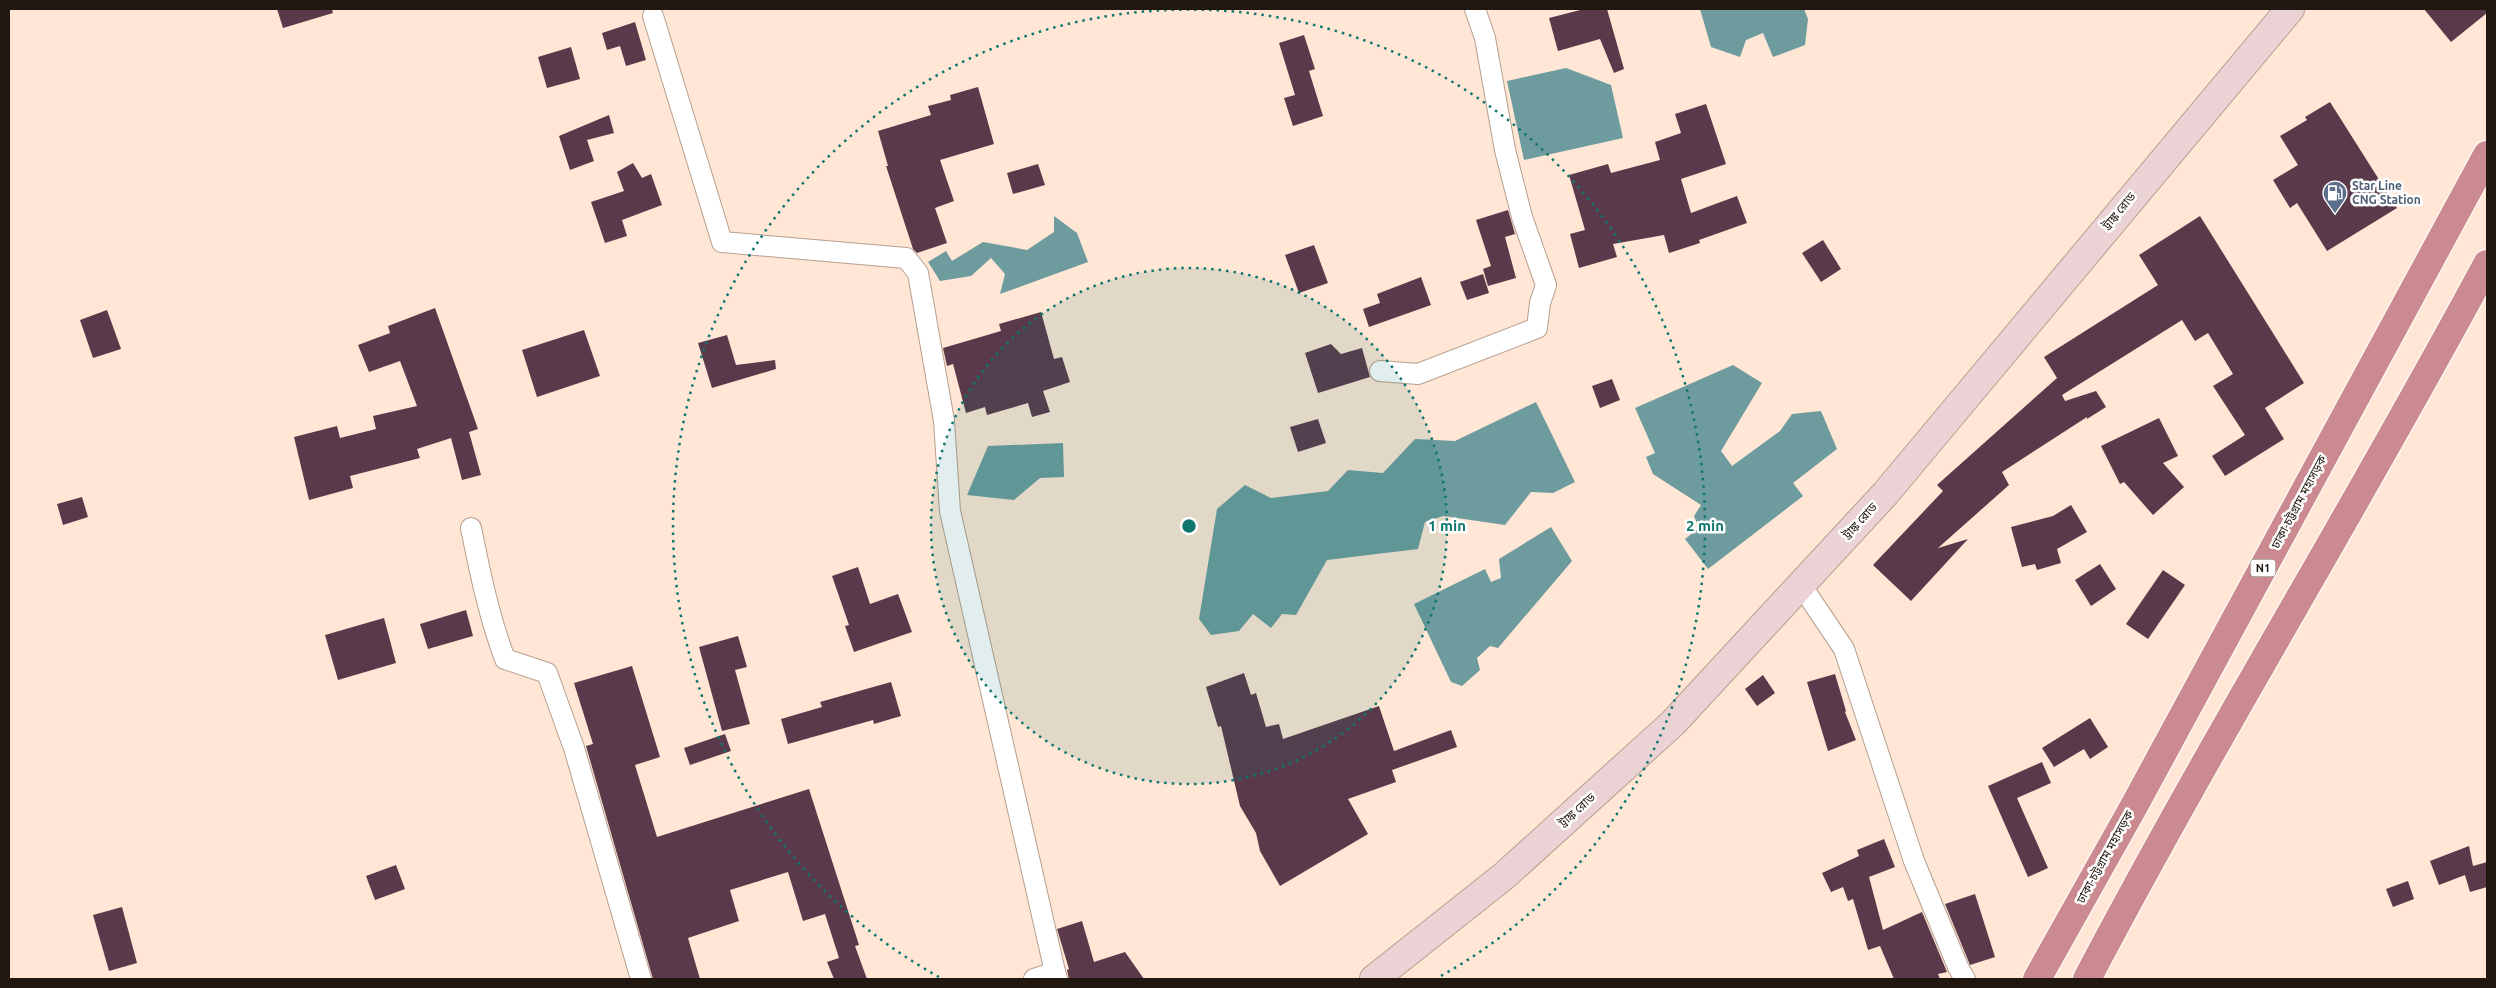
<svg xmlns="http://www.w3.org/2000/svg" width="2496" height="988" font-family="Ubuntu,'Noto Sans Bengali',sans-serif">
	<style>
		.water { fill: #6d9b9e }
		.building { fill: #5a3a4a }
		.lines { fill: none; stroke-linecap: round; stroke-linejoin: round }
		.minor-casing { stroke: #b69f8f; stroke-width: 22 }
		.secondary-casing { stroke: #b69f8f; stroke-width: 30 }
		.trunk-casing { stroke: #fff; stroke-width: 30 }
		.minor { stroke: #fff; stroke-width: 20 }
		.secondary { stroke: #ebd3d5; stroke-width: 28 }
		.trunk { stroke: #ca8a90; stroke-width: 28 }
		.ring { fill: none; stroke: #0f766e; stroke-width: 2.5; stroke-dasharray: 2.5 5 }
		.labels { text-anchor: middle; stroke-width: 5; stroke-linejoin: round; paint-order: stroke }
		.shield { fill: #fff; stroke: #635d58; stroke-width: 1 }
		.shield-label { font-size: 11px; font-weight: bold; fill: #201711 }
		.service-label { font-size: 12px; font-weight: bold; fill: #4e5e75; stroke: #fff; text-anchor: start }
		.street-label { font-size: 12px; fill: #201711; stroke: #fff }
		.centre { fill: #0f766e; stroke: #fff; stroke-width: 2.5 }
		.ring-label { font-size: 15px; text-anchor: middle; font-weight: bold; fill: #0f766e; stroke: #fff; stroke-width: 5; stroke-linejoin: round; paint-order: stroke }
	</style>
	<rect width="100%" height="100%" fill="#ffe6d5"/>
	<g class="water">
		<polygon points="1700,9 1804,9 1808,19 1805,45 1773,57 1763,33 1746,40 1740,57 1711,47"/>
		<polygon points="1566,68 1611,85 1623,138 1524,160 1507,81"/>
		<polygon points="1054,216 1077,233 1088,262 1000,294 1005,274 991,258 971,276 940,281 928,262 946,251 952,261 983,242 1027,250 1054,232"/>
		<polygon points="1733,365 1762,383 1721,451 1732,466 1780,431 1792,414 1821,411 1837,449 1793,483 1803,496 1708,569 1685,539 1699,528 1694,516 1701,505 1653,474 1646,457 1655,453 1635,408"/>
		<polygon points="1536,402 1575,482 1553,493 1531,492 1505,525 1443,516 1425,522 1418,549 1327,560 1296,615 1282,614 1271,628 1253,614 1239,631 1211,635 1199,619 1217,509 1245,485 1271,498 1328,491 1348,470 1383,473 1415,439 1455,441"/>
		<polygon points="1063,443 1064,477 1040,478 1014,500 967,495 988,446"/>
		<polygon points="1551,527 1572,561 1498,648 1490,646 1477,658 1480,670 1462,686 1451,682 1414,604 1485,569 1491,582 1501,578 1499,559"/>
	</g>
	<g class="building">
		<polygon points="277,9 332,9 333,13 283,28"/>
		<polygon points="1584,9 1607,9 1624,69 1614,73 1600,39 1558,51 1549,18"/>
		<polygon points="2424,9 2487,9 2487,13 2451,42"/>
		<polygon points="635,22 646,60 626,66 620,46 607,50 602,33"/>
		<polygon points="1304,35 1315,69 1309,71 1323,116 1293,126 1284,98 1295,95 1279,43"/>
		<polygon points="571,47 580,79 547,88 538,57"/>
		<polygon points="978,87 994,144 940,160 954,201 935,208 947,243 917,253 913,249 886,166 888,166 878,131 931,115 928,106 951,100 950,95"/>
		<polygon points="2330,102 2397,208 2327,251 2297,203 2290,208 2273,180 2298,165 2280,136 2307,120 2305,117"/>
		<polygon points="1706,104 1726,164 1681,179 1691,213 1737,196 1747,223 1699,240 1700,243 1669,253 1664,235 1613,244 1617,257 1579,268 1570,234 1585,230 1569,175 1608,164 1611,173 1660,160 1655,142 1681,133 1675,114"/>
		<polygon points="609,115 614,133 587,140 594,161 570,170 559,136"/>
		<polygon points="633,163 642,178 651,174 662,205 622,220 627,236 605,243 591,202 624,191 617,172"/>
		<polygon points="1038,164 1045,185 1013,194 1007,173"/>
		<polygon points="1508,210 1515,234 1505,237 1516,278 1488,286 1483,269 1491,266 1476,220"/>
		<polygon points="2200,216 2304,383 2265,408 2284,439 2225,476 2212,456 2245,435 2213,386 2233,374 2208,333 2195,341 2182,320 2062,395 2065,401 2096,391 2106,407 2087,419 2087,417 2002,472 2009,485 1938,548 1968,539 1911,601 1873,565 1943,491 1937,485 2057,378 2044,357 2158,285 2139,255"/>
		<polygon points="1823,240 1841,269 1821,282 1802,253"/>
		<polygon points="1314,245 1328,283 1299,293 1285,255"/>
		<polygon points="1483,274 1489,293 1467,300 1460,282"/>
		<polygon points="1421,277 1431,305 1369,327 1363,309 1380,303 1377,294"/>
		<polygon points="435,308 478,429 469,432 481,475 462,480 451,438 417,449 420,458 350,476 353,488 309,500 294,437 337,426 340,438 376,429 373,416 417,406 400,361 369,372 358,345 390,333 388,326"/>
		<polygon points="107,310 121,349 93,358 80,320"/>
		<polygon points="1041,312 1054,359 1062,357 1070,382 1043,391 1050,412 1032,417 1028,403 987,415 985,407 966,413 953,364 947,366 943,348 1001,331 999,324"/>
		<polygon points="584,330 600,376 537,397 522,350"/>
		<polygon points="727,335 736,365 775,360 776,369 712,388 698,343"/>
		<polygon points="1331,344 1341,354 1362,348 1370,377 1318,393 1305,353"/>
		<polygon points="1612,379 1620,400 1600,408 1592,386"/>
		<polygon points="2159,418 2178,456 2163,463 2184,487 2153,515 2124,482 2120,484 2101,446"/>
		<polygon points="1318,419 1326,443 1298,452 1290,427"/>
		<polygon points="82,497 88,517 63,525 57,504"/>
		<polygon points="2071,505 2087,532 2057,549 2061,563 2037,570 2035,564 2022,567 2011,527 2053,516"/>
		<polygon points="2100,564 2116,589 2091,606 2075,580"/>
		<polygon points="858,567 870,604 898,594 912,632 854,652 845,626 849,625 832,576"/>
		<polygon points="2163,570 2185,585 2148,639 2126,624"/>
		<polygon points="466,610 473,636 428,649 420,624"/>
		<polygon points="384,618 396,663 338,680 325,635"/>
		<polygon points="738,636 747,667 735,670 750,724 722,731 699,647"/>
		<polygon points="632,666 660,757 635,765 657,837 809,789 859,945 855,946 867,979 834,979 827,962 839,958 825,914 803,921 788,872 730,890 739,921 688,938 700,979 653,979 586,746 593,744 574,683"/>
		<polygon points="1244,673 1251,695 1256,693 1266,727 1279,724 1283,739 1379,706 1394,751 1451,730 1457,747 1392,770 1396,782 1348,799 1368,834 1280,886 1260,851 1256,833 1240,806 1221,726 1218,727 1206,687"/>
		<polygon points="1835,674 1846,711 1845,712 1856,740 1828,751 1807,682"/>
		<polygon points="1763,675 1775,693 1757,706 1745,689"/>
		<polygon points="891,682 901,716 874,724 873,720 788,744 781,719 822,707 820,702"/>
		<polygon points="2090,718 2108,747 2090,759 2084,749 2054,767 2042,748"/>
		<polygon points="725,734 731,751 690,765 684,748"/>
		<polygon points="2042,762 2051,783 2017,798 2048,868 2028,877 1988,786"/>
		<polygon points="1884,839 1895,867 1869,877 1883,930 1922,912 1947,972 1938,974 1940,979 1894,979 1880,946 1868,950 1853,899 1848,901 1843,887 1831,892 1822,873 1859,856 1857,850"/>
		<polygon points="2469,846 2473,866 2487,862 2487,887 2470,892 2465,875 2439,885 2430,861"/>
		<polygon points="396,865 405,889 375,900 366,876"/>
		<polygon points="2408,881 2414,899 2393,907 2386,889"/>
		<polygon points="1975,894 1995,957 1970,965 1945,904"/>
		<polygon points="122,907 137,963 109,971 93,915"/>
		<polygon points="1082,921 1094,962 1125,952 1144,979 1069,979 1067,970 1069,969 1057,929"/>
	</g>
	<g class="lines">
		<defs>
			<g id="minor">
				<polyline points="653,16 722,242 906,258 918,273 944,421 950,511 1055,972"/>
				<polyline points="1380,371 1418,374 1537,328 1540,303 1546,285 1522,217 1505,150 1485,38 1475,9"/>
				<path d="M471,528C480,572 489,617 505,659L547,673L574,748L641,979"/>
				<polyline points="1801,585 1844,649 1914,861 1958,967 1965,979"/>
				<polyline points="1034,979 1055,972 1057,979"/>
			</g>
			<polyline id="secondary" points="1374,979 1504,876 1673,723 1885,494 2290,9"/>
			<g id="trunk">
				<polyline points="2037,979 2134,806 2487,155"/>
				<path d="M2087,979C2214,737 2358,505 2487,264"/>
			</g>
		</defs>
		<use href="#minor" class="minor-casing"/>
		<use href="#secondary" class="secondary-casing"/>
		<use href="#trunk" class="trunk-casing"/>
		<use href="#minor" class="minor"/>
		<use href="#secondary" class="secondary"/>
		<use href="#trunk" class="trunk"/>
	</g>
	<circle cx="1189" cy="526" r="258" fill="#0f766e" fill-opacity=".12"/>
	<g class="ring">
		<circle cx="1189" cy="526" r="258"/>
		<path d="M939 977A516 516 0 1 1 1439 977"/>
	</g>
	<defs>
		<symbol id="fuel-pin" viewBox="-11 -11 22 30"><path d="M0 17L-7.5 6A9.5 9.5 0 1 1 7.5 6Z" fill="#5c6f8a" stroke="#fff"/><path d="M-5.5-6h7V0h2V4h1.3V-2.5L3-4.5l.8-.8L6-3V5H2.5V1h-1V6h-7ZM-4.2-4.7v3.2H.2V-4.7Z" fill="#fff"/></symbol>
	</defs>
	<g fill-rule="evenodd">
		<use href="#fuel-pin" x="2321" y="179" width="28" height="38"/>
	</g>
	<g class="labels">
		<rect class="shield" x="2250.5" y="559.5" width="25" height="17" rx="4"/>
		<g class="shield-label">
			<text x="2263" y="572">N1</text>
		</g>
		<g class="service-label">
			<text x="2352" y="190">Star Line<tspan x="2352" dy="14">CNG Station</tspan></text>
		</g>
		<g class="street-label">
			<text transform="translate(2119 211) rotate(-50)" y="4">ট্রাঙ্ক রোড</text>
			<text transform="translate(2299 502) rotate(-62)" y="4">ঢাকা-চট্টগ্রাম মহাসড়ক</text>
			<text transform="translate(1860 521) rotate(-47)" y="4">ট্রাঙ্ক রোড</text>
			<text transform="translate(1577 810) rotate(-42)" y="4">ট্রাঙ্ক রোড</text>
			<text transform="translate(2105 857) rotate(-61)" y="4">ঢাকা-চট্টগ্রাম মহাসড়ক</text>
		</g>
	</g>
	<circle cx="1189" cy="526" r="8" class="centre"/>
	<g class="ring-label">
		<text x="1447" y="531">1 min</text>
		<text x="1705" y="531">2 min</text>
	</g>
	<rect width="2496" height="988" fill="none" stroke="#201711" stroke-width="20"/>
</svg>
